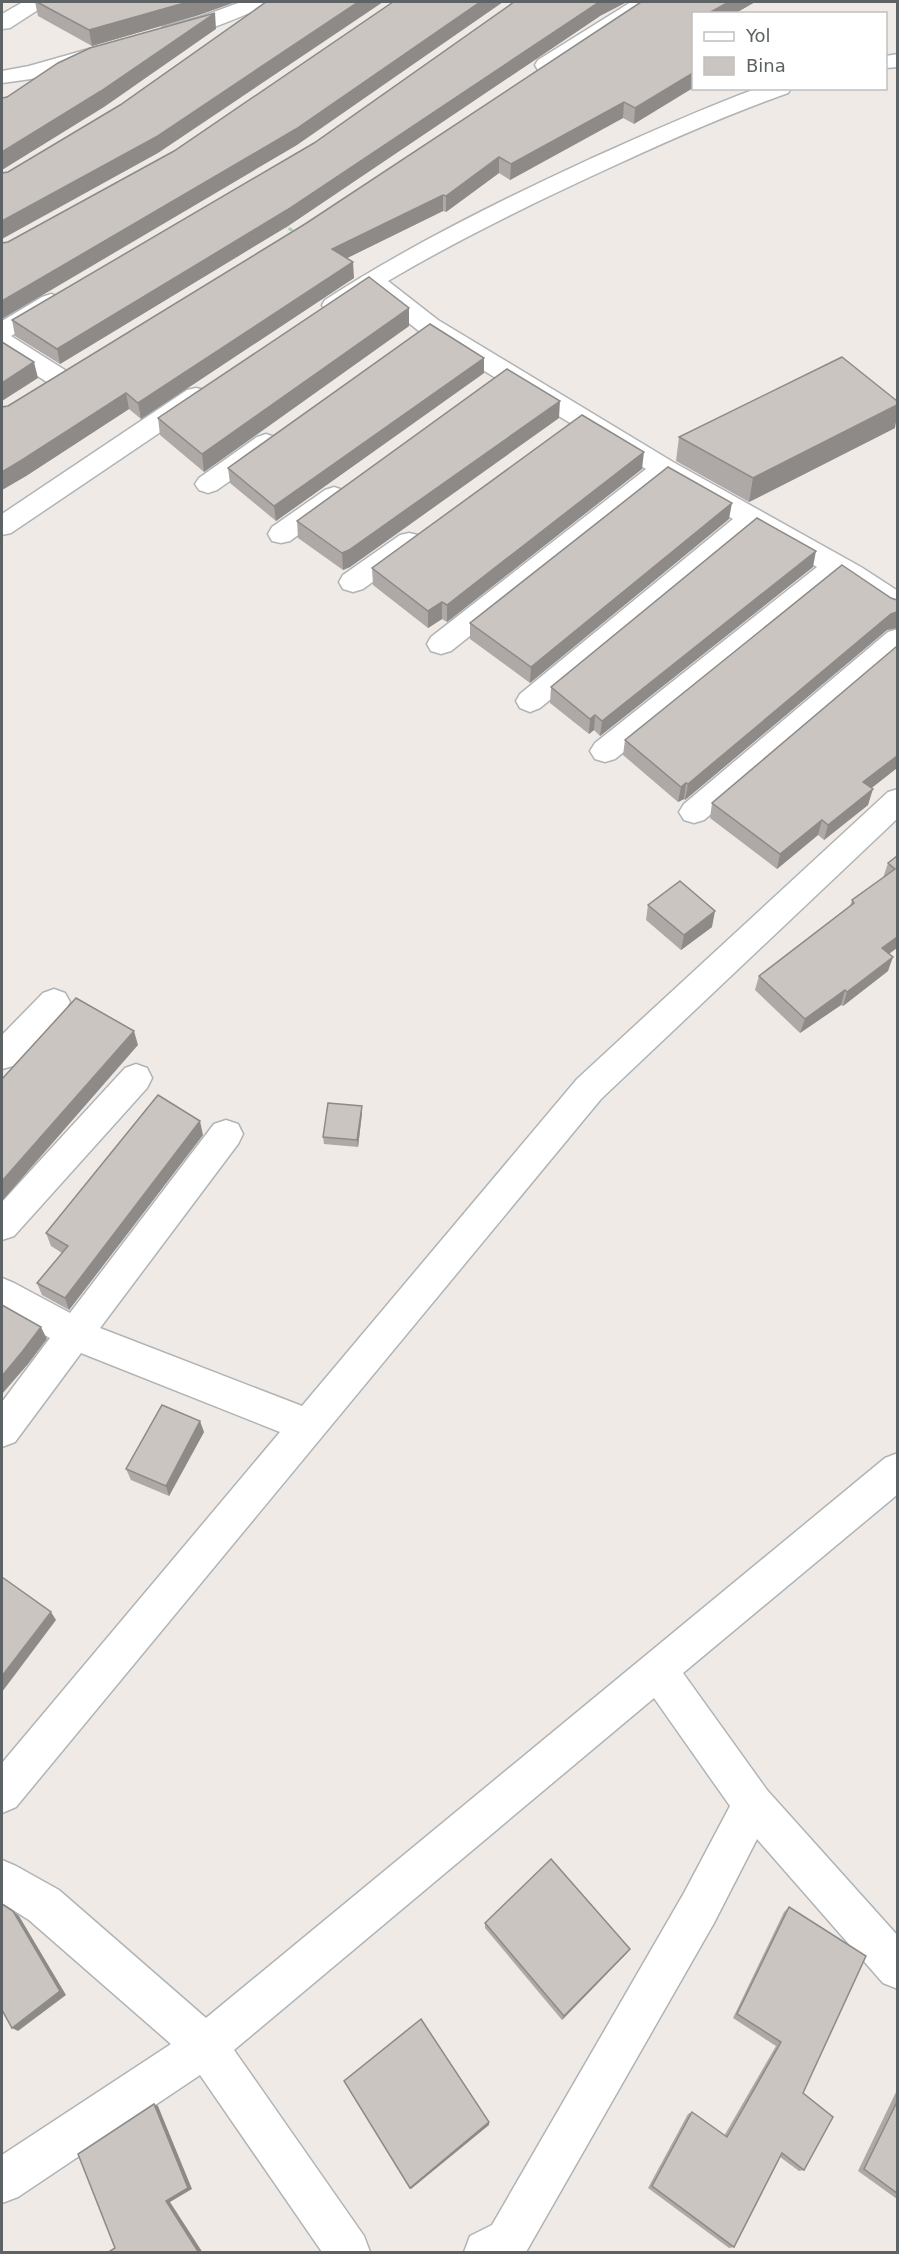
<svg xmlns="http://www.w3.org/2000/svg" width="899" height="2254" font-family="'DejaVu Sans',sans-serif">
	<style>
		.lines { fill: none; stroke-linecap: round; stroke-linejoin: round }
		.street-casing { stroke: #b0b4b7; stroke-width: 3 }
		.secondary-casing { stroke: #b1b6b9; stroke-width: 3 }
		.path { stroke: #a5d7a8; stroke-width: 3; stroke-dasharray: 4.5 2; stroke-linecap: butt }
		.street { fill: #fff; fill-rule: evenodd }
		.secondary { fill: #fff; fill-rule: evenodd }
		.wall { fill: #aea9a6 }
		.shaded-wall { fill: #8d8a87 }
		.building { fill: #cac5c1; stroke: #8d8a87; stroke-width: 1.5 }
	</style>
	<rect width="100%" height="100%" fill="#efeae5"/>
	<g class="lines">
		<defs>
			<g id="street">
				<path d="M241,2H269L265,6C242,16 186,42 163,37L160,32L163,27L200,17Z"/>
				<polygon points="631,2 657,2 653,6 617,28 554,70 546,72 538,70 535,65 538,60"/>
				<polygon points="96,47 104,49 107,54 104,59 31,79 2,83 2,71 29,66"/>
				<polygon points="898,54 898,67 886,68 886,56"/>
				<path d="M758,88H791L788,93C726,115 667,141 607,169C533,203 459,239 388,281L438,320L673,462L861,567L898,591V615L888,612L838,579L615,759L605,762L595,759L590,751L595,743L817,567L754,531L540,708L530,712L520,708L516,701L520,694L733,519L666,480L451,651L441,654L431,651L427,644L431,637L646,469L420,332L371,292C357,301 343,315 325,310L322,305L325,300C410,245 499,201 590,159C646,134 701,109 758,88Z"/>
				<polygon points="51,294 60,297 63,302 60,307 11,336 68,372 72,378 68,384 59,386 50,384 2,353 2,321 42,297"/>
				<polygon points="196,388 205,390 209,396 205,402 11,533 2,535 2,514 187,390"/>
				<polygon points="266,434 275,437 279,443 275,449 217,490 208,493 199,490 195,484 199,478 257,437"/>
				<polygon points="334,487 343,490 347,496 343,502 290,541 281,543 272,541 268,534 272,527 325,490"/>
				<polygon points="409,533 418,535 422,542 418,549 363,589 353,592 343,589 339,582 343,575 400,535"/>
				<polygon points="898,629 898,655 704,820 694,823 684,820 679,812 684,804 888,632"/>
				<polygon points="898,789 898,818 601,1099 16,1807 2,1813 2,1763 280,1432 81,1353 15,1442 2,1447 2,1402 50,1338 2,1312 2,1278 14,1283 70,1313 214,1124 226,1120 238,1124 243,1134 238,1144 100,1328 302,1406 577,1079 888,792"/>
				<polygon points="54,989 65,993 70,1002 65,1011 13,1066 2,1069 2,1035 43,993"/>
				<polygon points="136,1064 147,1068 152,1078 147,1088 14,1236 2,1240 2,1202 125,1068"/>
				<polygon points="898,1453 898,1494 683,1673 767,1790 898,1936 898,1989 883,1983 757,1839 714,1923 526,2252 464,2252 470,2236 492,2225 684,1893 730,1806 654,1698 234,2050 364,2236 370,2252 322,2252 200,2075 18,2197 2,2203 2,2155 171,2044 29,1920 2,1903 2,1860 16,1866 59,1890 206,2018 885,1458"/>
			</g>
			<polygon id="secondary" points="23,2 48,2 44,6 10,28 2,29 2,14"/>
		</defs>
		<use href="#street" class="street-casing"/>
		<use href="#secondary" class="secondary-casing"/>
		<polyline class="path" points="283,225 297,233"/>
		<use href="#street" class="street"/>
		<use href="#secondary" class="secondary"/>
	</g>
	<g class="wall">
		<polygon points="35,2 235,2 199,15 92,46 38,16"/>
		<polygon points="641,2 755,2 734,14 693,14 634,124 623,118 510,180 499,173 446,212 443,211 347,258 354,278 141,419 129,409 26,476 2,490 2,407 8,406 305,224"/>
		<polygon points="600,16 288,226 60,364 15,336 12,320 314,143"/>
		<polygon points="409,308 409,326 204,472 160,435 158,418"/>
		<polygon points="484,373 276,521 230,483 228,468"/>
		<polygon points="559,418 350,567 343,570 298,538 297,521"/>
		<polygon points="895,428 749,502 676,461 679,437"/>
		<polygon points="642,469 447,622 442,619 428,628 373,585 372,568"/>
		<polygon points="729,519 530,683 470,639 470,623"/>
		<polygon points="813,567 600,736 594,730 589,734 550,703 551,687"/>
		<polygon points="891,598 897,600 897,628 887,630 685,800 684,799 678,802 623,755 625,740"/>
		<polygon points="897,646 897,768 871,788 868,805 824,840 818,835 777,869 710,818 712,803"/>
		<polygon points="897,856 888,971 843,1006 841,1005 800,1033 755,990 759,976 850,906 852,900 883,878 888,863"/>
		<polygon points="648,905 712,927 681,950 646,920"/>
		<polygon points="362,1113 358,1147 324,1144 323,1137"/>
		<polygon points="203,1135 69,1310 42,1295 37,1283 62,1253 51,1246 46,1233"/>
		<polygon points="204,1432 169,1496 131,1480 126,1469"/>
		<polygon points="789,1907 803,2093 804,2170 799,2171 780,2157 734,2247 729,2248 648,2188 688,2114 692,2112 724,2136 776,2046 733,2018 784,1912"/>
		<polygon points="485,1923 627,1953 562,2020 485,1928"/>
		<polygon points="897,2090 897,2199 858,2171"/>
	</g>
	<g class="shaded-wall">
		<polygon points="188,2 235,2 199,15 92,46 89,30"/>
		<polygon points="358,2 383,2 158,153 2,239 2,221"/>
		<polygon points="480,2 503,2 297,145 2,319 2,301"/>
		<polygon points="599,2 627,2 600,16 288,226 60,364 57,349"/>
		<polygon points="729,2 755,2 734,14 707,14"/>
		<polygon points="215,13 216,29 104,107 2,170 2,152"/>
		<polygon points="693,73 693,88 634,124 635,108"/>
		<polygon points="624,102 623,118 510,180 511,164"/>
		<polygon points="499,157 499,173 446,212 446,196"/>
		<polygon points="443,195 443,211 333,265 332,249"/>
		<polygon points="353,262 354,278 141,419 138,403"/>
		<polygon points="409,308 409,326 204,472 202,454"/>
		<polygon points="484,358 484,373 276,521 274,506"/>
		<polygon points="34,362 38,378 2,401 2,383"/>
		<polygon points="126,393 129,409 26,476 2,490 2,472"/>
		<polygon points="560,401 559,418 350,567 343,570 342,553"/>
		<polygon points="897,405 897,416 895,428 749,502 753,478"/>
		<polygon points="644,452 642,469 447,622 447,605"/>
		<polygon points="732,503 729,519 530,683 531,667"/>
		<polygon points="816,551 813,567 600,736 602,721"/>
		<polygon points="442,602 442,619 428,628 428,611"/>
		<polygon points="897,612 897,628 887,630 685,800 688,784 891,614"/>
		<polygon points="595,715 594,730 589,734 590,719"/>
		<polygon points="897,756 897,768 859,798 863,782"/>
		<polygon points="686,783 684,799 678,802 681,787"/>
		<polygon points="873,789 868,805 824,840 828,825"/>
		<polygon points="822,820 818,835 777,869 780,854"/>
		<polygon points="715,911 712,927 681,950 684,935"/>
		<polygon points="897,937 897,948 877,963 882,948"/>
		<polygon points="893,957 888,971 843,1006 847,992"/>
		<polygon points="845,990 841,1005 800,1033 805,1019"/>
		<polygon points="134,1031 138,1045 2,1201 2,1181"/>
		<polygon points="362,1106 362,1113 358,1147 357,1140"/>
		<polygon points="200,1121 203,1135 69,1310 65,1298"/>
		<polygon points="41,1327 47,1339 28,1364 2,1394 2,1376"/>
		<polygon points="200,1421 204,1432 169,1496 166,1486"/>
		<polygon points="51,1612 56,1620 2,1692 2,1676"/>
		<polygon points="13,1911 19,1916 66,1995 18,2031 12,2028"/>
		<polygon points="630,1949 627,1953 562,2020 564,2016"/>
		<polygon points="154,2104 158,2106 192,2189 170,2202 203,2253 199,2253 166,2201"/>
		<polygon points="489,2122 489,2125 411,2189 410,2188"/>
	</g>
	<g class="building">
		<polygon points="37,2 188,2 89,30"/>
		<polygon points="266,2 358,2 156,137 2,221 2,173 8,172 120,105"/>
		<polygon points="393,2 480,2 296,129 2,301 2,243 8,242 174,151"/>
		<polygon points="514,2 599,2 287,210 57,349 12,320 314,143"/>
		<polygon points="641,2 729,2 707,14 693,14 693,73 635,108 624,102 511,164 499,157 446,196 443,195 332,249 353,262 138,403 126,393 22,460 2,472 2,407 8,406 305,224"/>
		<polygon points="215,13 101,91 2,152 2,98 7,97 58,63 90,48"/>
		<polygon points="369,277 409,308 202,454 158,418"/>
		<polygon points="430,324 484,358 274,506 228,468"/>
		<polygon points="2,342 34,362 2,383"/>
		<polygon points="842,357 897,401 897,405 753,478 679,437"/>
		<polygon points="507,369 560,401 349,550 342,553 297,521"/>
		<polygon points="582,415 644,452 447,605 442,602 428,611 372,568"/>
		<polygon points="668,467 732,503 531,667 470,623"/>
		<polygon points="757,518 816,551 602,721 595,715 590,719 551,687"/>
		<polygon points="842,565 891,598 897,600 897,612 891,614 688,784 686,783 681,787 625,740"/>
		<polygon points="897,646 897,756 863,782 873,789 828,825 822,820 780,854 712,803"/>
		<polygon points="897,856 897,937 882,948 893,957 847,992 845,990 805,1019 759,976 854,903 852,900 895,869 888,863"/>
		<polygon points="680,881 715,911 684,935 648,905"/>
		<polygon points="76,998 134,1031 2,1181 2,1079"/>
		<polygon points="158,1095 200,1121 65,1298 37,1283 68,1246 46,1233"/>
		<polygon points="328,1103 362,1106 357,1140 323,1137"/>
		<polygon points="2,1305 41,1327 22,1352 2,1376"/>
		<polygon points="162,1405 200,1421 166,1486 126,1469"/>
		<polygon points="2,1577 51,1612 2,1676"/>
		<polygon points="551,1859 630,1949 564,2016 485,1923"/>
		<polygon points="2,1904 13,1911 60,1991 12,2028 2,2010"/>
		<polygon points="789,1907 866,1956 803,2093 833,2117 804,2170 782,2153 734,2247 652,2186 692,2112 727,2137 781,2042 737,2014"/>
		<polygon points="421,2019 489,2122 410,2188 344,2081"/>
		<polygon points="897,2102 897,2193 864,2169"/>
		<polygon points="154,2104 188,2188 166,2201 199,2253 107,2253 115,2248 78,2154"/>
	</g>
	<rect width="899" height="2254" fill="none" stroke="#5d6265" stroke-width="6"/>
	<rect x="692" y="12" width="195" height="78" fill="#ffffff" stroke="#bec0c1" stroke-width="1.5"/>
	<rect x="704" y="32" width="30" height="9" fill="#ffffff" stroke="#bec0c1" stroke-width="1.5"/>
	<text x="746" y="42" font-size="18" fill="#5d6265">Yol</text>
	<rect x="704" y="57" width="30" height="18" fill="#cac5c1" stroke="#bec0c1" stroke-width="1.5"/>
	<text x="746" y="72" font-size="18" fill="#5d6265">Bina</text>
</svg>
